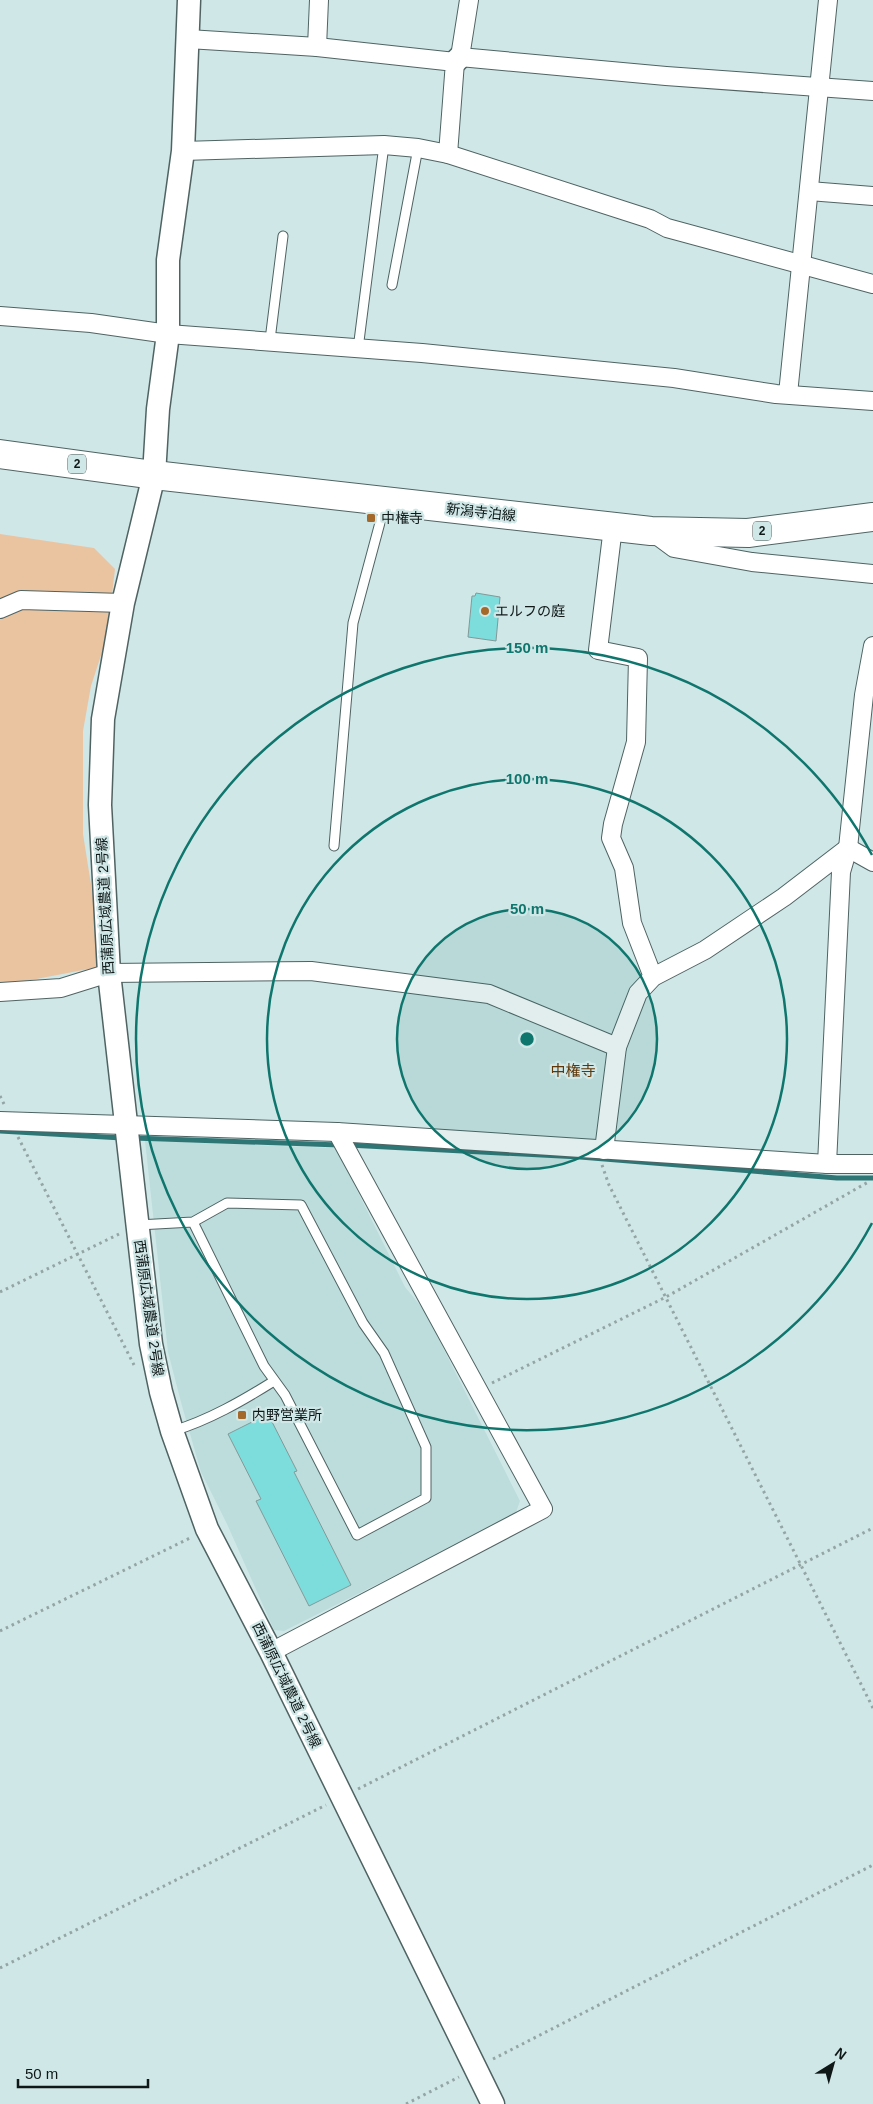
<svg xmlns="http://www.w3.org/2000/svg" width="873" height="2104" font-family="Arial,'Noto Sans JP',sans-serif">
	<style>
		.built { fill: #bddddd }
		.green { fill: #eac4a1 }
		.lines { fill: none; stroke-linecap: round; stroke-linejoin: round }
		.stream { stroke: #2e7676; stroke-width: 5 }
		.building { fill: #7ddddc; stroke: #839998 }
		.service-casing { stroke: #4f6363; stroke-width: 11 }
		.minor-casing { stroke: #4f6363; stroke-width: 20 }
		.tertiary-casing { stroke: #4f6363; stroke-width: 25 }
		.primary-casing { stroke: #4f6363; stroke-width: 30 }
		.path { stroke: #93a5a5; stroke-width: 3; stroke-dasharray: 2.5 4; stroke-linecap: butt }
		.service { stroke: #fff; stroke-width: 9 }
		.minor { stroke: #fff; stroke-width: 18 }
		.tertiary { stroke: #fff; stroke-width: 22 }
		.primary { stroke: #fff; stroke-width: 28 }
		.ring { fill: none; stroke: #0f766e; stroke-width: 2.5 }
		.poi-dot { fill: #a4682a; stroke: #d0e7e7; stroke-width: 2 }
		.labels { text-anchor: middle; stroke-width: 4.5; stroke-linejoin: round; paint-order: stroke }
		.shield { fill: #d0e7e7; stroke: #495555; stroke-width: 1 }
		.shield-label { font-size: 12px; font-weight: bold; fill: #0f1717 }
		.street-label { font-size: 14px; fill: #0f1717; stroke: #d0e7e7 }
		.poi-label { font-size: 14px; fill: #0f1717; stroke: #d0e7e7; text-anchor: start }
		.neighbourhood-label { font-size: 15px; fill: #5f3708; stroke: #d0e7e7 }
		.centre { fill: #0f766e; stroke: #d0e7e7; stroke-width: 2.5 }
		.ring-label { font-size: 15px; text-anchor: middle; font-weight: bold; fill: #0f766e; stroke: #d0e7e7; stroke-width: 4.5; stroke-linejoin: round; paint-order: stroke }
	</style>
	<rect width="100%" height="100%" fill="#d0e7e7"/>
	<polygon class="built" points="145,1141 336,1148 405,1287 424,1310 520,1501 515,1515 284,1631 274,1630 227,1524 201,1472 182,1406 168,1352"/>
	<polygon class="green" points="0,534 94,548 115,569 107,637 91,686 83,731 83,834 104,966 0,986"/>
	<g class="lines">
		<g class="stream">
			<polyline points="0,1131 122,1138"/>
			<polyline points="133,1138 339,1145"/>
			<polyline points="348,1145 580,1157 837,1178 873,1178"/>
		</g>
	</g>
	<g class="building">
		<polygon points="476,593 500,597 496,641 468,637 472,596 475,596"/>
		<polygon points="268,1414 297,1471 294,1472 351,1585 309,1606 256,1501 261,1499 228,1434"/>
	</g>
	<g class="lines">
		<defs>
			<g id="service">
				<polyline points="392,285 418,148"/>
				<polyline points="270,340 283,236"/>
				<polyline points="358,349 384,145"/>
				<polyline points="334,846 353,623 385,504"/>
				<polyline points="138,1225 193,1222 227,1203 301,1205 363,1323 384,1353 426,1447 426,1498 357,1535 285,1395 264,1366 193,1222"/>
				<path d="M173,1431C209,1420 242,1401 274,1381"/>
			</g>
			<g id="minor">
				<polyline points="469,0 460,57 666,76 873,91"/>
				<polyline points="188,39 317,47 455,62 448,154"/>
				<polyline points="317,47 319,0"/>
				<polyline points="183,151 384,145 418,148 448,154 650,219 667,228 873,284"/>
				<polyline points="809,191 873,196"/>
				<polyline points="0,316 91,323 168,334 422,353 674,378 776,394 873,401"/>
				<polyline points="788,394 828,0"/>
				<polyline points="613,527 598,650 638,658 636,742 613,824 611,838 624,868 632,923 653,977"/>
				<polyline points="651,531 674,548 752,562 873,574"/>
				<polyline points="0,609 21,600 123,603"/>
				<polyline points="848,848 873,862"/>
				<polyline points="0,992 61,988 109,973 311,971 489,994 617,1047"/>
				<polyline points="0,1121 337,1132 827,1164 873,1164"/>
				<polyline points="604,1150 617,1047 638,993 653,977 705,950 784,897 848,848"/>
				<polyline points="827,1164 841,872 848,848 864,695 873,646"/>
				<polyline points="271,1652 543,1509 337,1132"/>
			</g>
			<g id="tertiary">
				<polyline points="189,0 183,151 168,260 168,334 158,409 154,475 123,603 103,719 100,805 109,973 151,1344 161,1392 172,1431 207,1529 271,1652 493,2104"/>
				<polyline points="455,62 460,57"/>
			</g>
			<polyline id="primary" points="0,454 154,475 651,531 748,533 873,517"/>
		</defs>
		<use href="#service" class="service-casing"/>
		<use href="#minor" class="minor-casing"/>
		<use href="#tertiary" class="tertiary-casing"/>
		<use href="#primary" class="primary-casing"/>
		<g class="path">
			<polyline points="0,1096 4,1104"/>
			<polyline points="18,1137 134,1365"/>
			<polyline points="602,1165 609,1185 873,1708"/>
			<polyline points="0,1292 119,1234"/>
			<polyline points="492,1383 666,1297 870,1181"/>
			<polyline points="0,1631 190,1538"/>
			<polyline points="358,1789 873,1528"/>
			<polyline points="0,1968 326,1805"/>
			<polyline points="493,2059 873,1865"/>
			<polyline points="406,2104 459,2077"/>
		</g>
		<use href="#service" class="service"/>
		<use href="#minor" class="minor"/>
		<use href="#tertiary" class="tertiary"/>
		<use href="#primary" class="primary"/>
	</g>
	<circle cx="527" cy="1039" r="130" fill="#0f766e" fill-opacity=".12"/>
	<g class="ring">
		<circle cx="527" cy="1039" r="130"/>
		<circle cx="527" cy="1039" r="260"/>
		<path d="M872 1223A391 391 0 1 1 872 855"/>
	</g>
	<g class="poi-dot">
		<rect x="366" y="513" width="10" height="10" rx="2.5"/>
		<circle cx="485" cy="611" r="5"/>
		<rect x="237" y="1410" width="10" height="10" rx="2.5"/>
	</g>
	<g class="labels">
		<g class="shield">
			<rect x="68" y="454.5" width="18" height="19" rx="4"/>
			<rect x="753" y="521.5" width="18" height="19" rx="4"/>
		</g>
		<g class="shield-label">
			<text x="77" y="468">2</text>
			<text x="762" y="535">2</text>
		</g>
		<g class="street-label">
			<text transform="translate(481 512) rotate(6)" y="5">新潟寺泊線</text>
			<text transform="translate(105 906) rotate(-93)" y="5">西蒲原広域農道 2号線</text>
			<text transform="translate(149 1308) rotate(82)" y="5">西蒲原広域農道 2号線</text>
			<text transform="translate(287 1685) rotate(64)" y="5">西蒲原広域農道 2号線</text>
		</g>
		<g class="poi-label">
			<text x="381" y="523">中権寺</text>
			<text x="495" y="616">エルフの庭</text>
			<text x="252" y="1420">内野営業所</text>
		</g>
		<g class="neighbourhood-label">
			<text x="573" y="1076">中権寺</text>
		</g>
	</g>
	<circle cx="527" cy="1039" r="8" class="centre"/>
	<g class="ring-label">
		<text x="527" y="653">150 m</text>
		<text x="527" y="784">100 m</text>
		<text x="527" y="914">50 m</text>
	</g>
	<g transform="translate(833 2064) rotate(37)" stroke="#d0e7e7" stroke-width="4" paint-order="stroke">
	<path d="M0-4L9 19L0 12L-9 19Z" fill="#0f1717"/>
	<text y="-8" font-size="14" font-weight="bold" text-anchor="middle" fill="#0f1717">N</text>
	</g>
	<path d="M18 2079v8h130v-8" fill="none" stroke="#0f1717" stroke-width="2.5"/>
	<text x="25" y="2079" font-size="15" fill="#0f1717" stroke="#d0e7e7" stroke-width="4" paint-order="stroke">50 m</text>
</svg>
